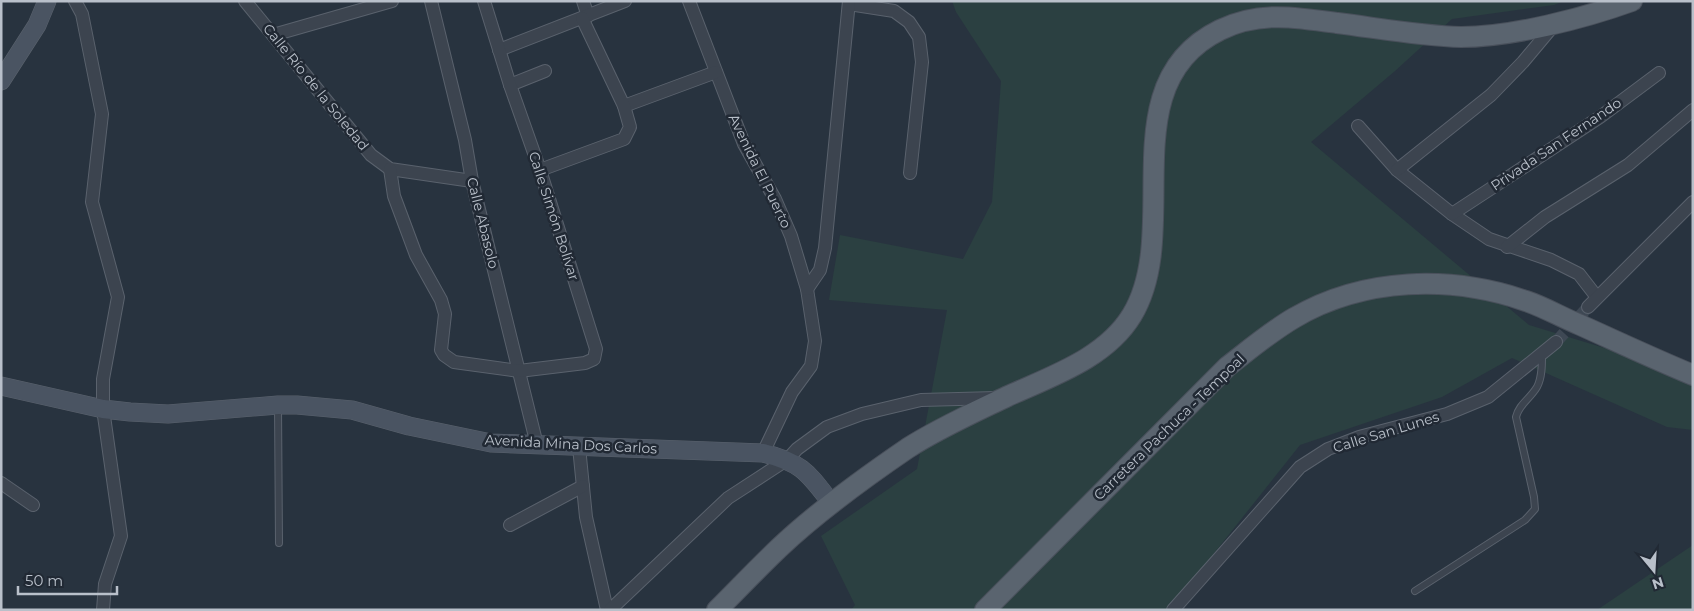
<svg xmlns="http://www.w3.org/2000/svg" width="1694" height="611" font-family="Montserrat,sans-serif">
	<style>
		.green { fill: #2b4041 }
		.lines { fill: none; stroke-linecap: round; stroke-linejoin: round }
		.street-tunnel { stroke: #3e4854; stroke-width: 12; stroke-dasharray: 12 6; stroke-linecap: butt }
		.lane-casing { stroke: #5a626d; stroke-width: 8 }
		.street-casing { stroke: #5a626d; stroke-width: 14 }
		.secondary-casing { stroke: #5a626d; stroke-width: 19 }
		.primary-casing { stroke: #49505b; stroke-width: 22 }
		.lane { stroke: #3c444f; stroke-width: 6 }
		.street { stroke: #3c444f; stroke-width: 12 }
		.secondary { stroke: #4a5462; stroke-width: 18 }
		.primary { stroke: #5a646f; stroke-width: 20 }
		.labels { text-anchor: middle; stroke-width: 5; stroke-linejoin: round; paint-order: stroke }
		.street-label { font-size: 14px; fill: #b9c0ca; stroke: #212934 }
	</style>
	<rect width="100%" height="100%" fill="#28333f"/>
	<g class="green">
		<polygon points="952,1 1564,1 1554,5 1452,19 1395,71 1311,142 1529,325 1693,375 1693,430 1667,427 1512,358 1442,397 1300,445 1169,610 851,610 855,605 821,536 917,469 947,310 829,300 840,235 963,259 992,202 1001,81 956,12"/>
		<polygon points="1693,545 1693,610 1597,610"/>
	</g>
	<g class="lines">
		<polyline class="street-tunnel" points="1556,342 1588,307"/>
		<defs>
			<g id="lane">
				<polyline points="278,406 279,543"/>
				<path d="M1415,591L1525,520L1535,509L1534,497L1516,417C1519,404 1530,399 1537,387C1542,378 1542,365 1542,355"/>
			</g>
			<g id="street">
				<polyline points="75,1 82,14 102,114 92,202 118,297 103,379 103,409 121,536 105,584 103,610"/>
				<polyline points="245,1 371,155 390,169 472,181"/>
				<polyline points="431,1 465,140 472,181 537,445"/>
				<polyline points="583,1 588,16"/>
				<polyline points="689,1 744,144 775,199 791,236 807,289 815,341 811,366 792,392 763,453"/>
				<polyline points="849,4 894,11 909,22 919,37 922,62 910,173"/>
				<polyline points="273,35 392,1"/>
				<polyline points="499,50 625,1"/>
				<polyline points="510,85 545,71"/>
				<polyline points="624,106 716,72"/>
				<polyline points="1358,126 1397,170 1452,214 1489,239 1551,260 1579,274 1596,296"/>
				<polyline points="390,169 394,196 416,255 441,300 445,314 441,350 444,355 454,362 519,371 585,363 594,359 596,349 540,170 510,85 484,1"/>
				<polyline points="540,170 624,139 630,127 624,106 582,18"/>
				<polyline points="1397,170 1491,95 1523,62 1554,25"/>
				<polyline points="1452,214 1600,117 1659,73"/>
				<polyline points="1507,247 1545,217 1628,165 1693,110"/>
				<polyline points="807,289 820,270 825,248 849,1"/>
				<polyline points="1588,307 1693,202"/>
				<polyline points="579,447 586,517 607,610"/>
				<polyline points="1,483 33,505"/>
				<polyline points="510,525 583,486"/>
				<polyline points="610,610 728,498 788,459 797,449 827,427 862,414 921,400 996,398"/>
				<polyline points="1173,610 1300,467 1328,449 1359,437 1447,414 1488,397 1556,342"/>
			</g>
			<g id="secondary">
				<polyline points="1,81 37,25 47,1"/>
				<path d="M1,386L103,409L130,412L168,414L278,405H297L352,410L409,426L491,443L763,453C803,463 808,473 832,504"/>
			</g>
			<g id="primary">
				<path d="M717,610C738,589 758,568 779,548C818,511 864,478 908,448C939,428 975,412 1008,396C1052,376 1106,358 1132,315C1184,229 1109,84 1220,30C1258,11 1296,17 1337,23C1377,28 1420,36 1461,37C1512,37 1585,18 1632,1"/>
				<path d="M985,610L1227,367C1249,350 1270,332 1294,318C1364,277 1451,275 1526,301C1544,307 1561,317 1578,324C1616,341 1654,359 1693,375"/>
			</g>
		</defs>
		<use href="#lane" class="lane-casing"/>
		<use href="#street" class="street-casing"/>
		<use href="#secondary" class="secondary-casing"/>
		<use href="#primary" class="primary-casing"/>
		<use href="#lane" class="lane"/>
		<use href="#street" class="street"/>
		<use href="#secondary" class="secondary"/>
		<use href="#primary" class="primary"/>
	</g>
	<g class="labels">
		<g class="street-label">
			<text transform="translate(316 87) rotate(51)" y="5">Calle Río de la Soledad</text>
			<text transform="translate(1556 144) rotate(-34)" y="5">Privada San Fernando</text>
			<text transform="translate(760 171) rotate(64)" y="5">Avenida El Puerto</text>
			<text transform="translate(554 216) rotate(72)" y="5">Calle Simón Bolívar</text>
			<text transform="translate(483 223) rotate(76)" y="5">Calle Abasolo</text>
			<text transform="translate(1169 427) rotate(-44)" y="5">Carretera Pachuca - Tempoal</text>
			<text transform="translate(1386 432) rotate(-17)" y="5">Calle San Lunes</text>
			<text transform="translate(571 444) rotate(3)" y="5">Avenida Mina Dos Carlos</text>
		</g>
	</g>
	<rect width="1694" height="611" fill="none" stroke="#b9c0ca" stroke-width="5"/>
	<g transform="translate(1654 571) rotate(162)" stroke="#212934" stroke-width="4" paint-order="stroke">
	<path d="M0-4L9 19L0 12L-9 19Z" fill="#b9c0ca"/>
	<text y="-8" font-size="14" font-weight="bold" text-anchor="middle" fill="#b9c0ca">N</text>
	</g>
	<path d="M18 586v8h99v-8" fill="none" stroke="#b9c0ca" stroke-width="2.5"/>
	<text x="25" y="586" font-size="15" fill="#b9c0ca" stroke="#212934" stroke-width="4" paint-order="stroke">50 m</text>
</svg>
